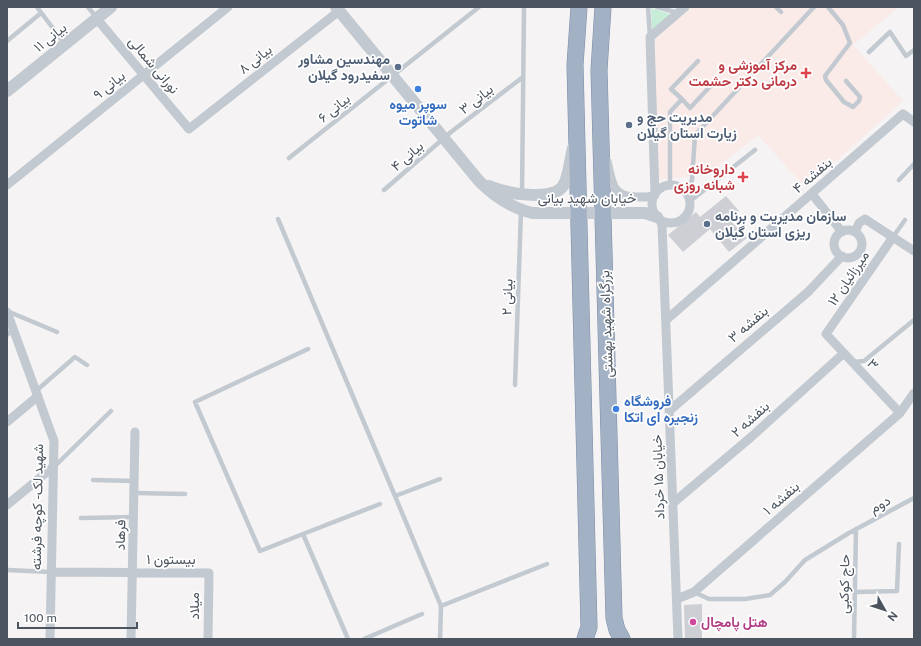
<svg xmlns="http://www.w3.org/2000/svg" width="921" height="646" font-family="'Public Sans',Vazirmatn,sans-serif">
<style>
.medical{fill:#faebe8}
.green{fill:#c7edd8}
.building{fill:#cdcfd5}
.lines{fill:none;stroke-linecap:round;stroke-linejoin:round}
.trunk-casing{stroke:#7b8da8;stroke-width:17}
.service{stroke:#c2c9d0;stroke-width:4.5}
.minor{stroke:#c2c9d0;stroke-width:9}
.tertiary{stroke:#c2c9d0;stroke-width:12}
.trunk{stroke:#a3b1c5;stroke-width:16}
.service-dot{fill:#5c6f8a;stroke:#fff;stroke-width:1.5}
.health-dot{fill:#e0444e;stroke:#fff;stroke-width:1.5}
.shop-dot{fill:#3f7fe0;stroke:#fff;stroke-width:1.5}
.hotel-dot{fill:#d1479c;stroke:#fff;stroke-width:1.5}
.labels{text-anchor:middle;stroke-width:3.5;stroke-linejoin:round;paint-order:stroke}
.street-label{font-size:14px;fill:#4c555f;stroke:#fff}
.service-label{font-size:14px;font-weight:bold;fill:#4e5e75;stroke:#fff;text-anchor:start}
.health-label{font-size:14px;font-weight:bold;fill:#be3a42;stroke:#fff;text-anchor:end}
.shop-label{font-size:14px;font-weight:bold;fill:#366cbe;stroke:#fff}
.hotel-label{font-size:14px;font-weight:bold;fill:#b23c85;stroke:#fff;text-anchor:start}
</style>
<rect width="100%" height="100%" fill="#f5f3f3"/>
<path class="medical" d="M692,7H899L853,45L903,101L806,188L758,135L715,169L693,176L657,180L655,38Z"/>
<path class="green" d="M651,8L670,14L652,31Z"/>
<path class="building" d="M726,196L739,211L729,219L747,238L729,252L710,229L683,252L668,235L696,212L700,217Z
M702,604V639H685L684,605Z"/>
<g class="lines">
<defs>
<path id="trunk" d="M579,7L575,65L589,627L585,639
M603,7L599,70L614,618L617,630L622,639"/>
</defs>
<use href="#trunk" class="trunk-casing"/>
<path class="service" d="M37,7L64,43
M88,7L96,17
M648,7L650,37
M657,7L678,13
M776,7L781,12
M828,7L843,25L850,43L825,76L826,80L844,102L853,107L859,101L860,97L846,81
M7,41L41,13
M869,52L890,32L906,56L914,50
M682,99L690,108L717,79
M289,158L479,7
M899,180L914,164
M670,186V112L682,99L671,89L698,61
M384,190L451,132L523,77
M686,193L692,180L695,135L814,7
M522,194L524,7
M689,202L755,150
M278,219L395,496
M893,237L905,220
M7,311L57,332
M7,335L13,329
M853,362L864,361L914,320
M515,385L521,211
M36,391L75,357L87,365
M55,466L111,411
M440,479L395,496L441,606
M93,480L135,481
M135,493L185,494
M81,518L134,517
M303,534L260,551L195,402L308,349
M7,570L51,572
M694,592L709,599H745L770,595L785,582L805,560L849,533L914,498
M855,592L897,591L899,544
M348,639L303,534L380,504
M364,639L422,614
M440,639L441,606L547,564
M854,639L856,529"/>
<path class="minor" d="M97,19L189,129L339,11
M607,161C612,181 611,197 636,197C642,197 649,198 655,195
M7,185L228,7
M652 204a19 19 0 1 1 38 0a19 19 0 1 1-38 0Z
M655,194L650,37L685,7
M812,194L842,232
M659,218L662,225L678,639
M834 244a14 14 0 1 1 28 0a14 14 0 1 1-28 0Z
M855,232L859,223L865,219L914,251
M893,237L826,334L900,413
M7,312L54,441L50,639
M666,320L903,114L914,122
M669,411L808,292L842,256
M7,422L38,396
M673,503L750,438L844,353
M7,505L53,467
M51,572L209,573L208,639
M677,599L694,592L900,413L914,393
M131,639L135,432"/>
<path class="tertiary" d="M336,7L479,181C494,196 511,208 532,213H645L657,217
M7,91L111,7
M489,186C504,193 552,202 563,186C569,177 570,159 573,148"/>
<use href="#trunk" class="trunk"/>
</g>
<g class="service-dot">
<circle cx="398" cy="67" r="4"/>
<circle cx="629" cy="125" r="4"/>
<circle cx="707" cy="224" r="4"/>
</g>
<g class="health-dot">
<path d="M804 67h4v4h4v4h-4v4h-4v-4h-4v-4h4z"/>
<path d="M741 171h4v4h4v4h-4v4h-4v-4h-4v-4h4z"/>
</g>
<g class="shop-dot">
<circle cx="418" cy="89" r="4"/>
<circle cx="616" cy="409" r="4"/>
</g>
<circle class="hotel-dot" cx="693" cy="622" r="4"/>
<g class="labels">
<g class="street-label">
<text transform="translate(50 37) rotate(-39)" y="5">بیانی ۱۱</text>
<text transform="translate(255 59) rotate(-38)" y="5">بیانی ۸</text>
<text transform="translate(154 65) rotate(50)" y="5">نورانی شمالی</text>
<text transform="translate(109 85) rotate(-39)" y="5">بیانی ۹</text>
<text transform="translate(476 99) rotate(-38)" y="5">بیانی ۳</text>
<text transform="translate(334 108) rotate(-39)" y="5">بیانی ۶</text>
<text transform="translate(407 156) rotate(-41)" y="5">بیانی ۴</text>
<text transform="translate(812 175) rotate(-41)" y="5">بنفشه ۴</text>
<text x="587" y="203">خیابان شهید بیانی</text>
<text transform="translate(848 278) rotate(-56)" y="5">میرزائیان ۱۲</text>
<text transform="translate(507 297) rotate(-88)" y="5">بیانی ۲</text>
<text transform="translate(606 324) rotate(-92)" y="5">بزرگراه شهید بهشتی</text>
<text transform="translate(748 324) rotate(-41)" y="5">بنفشه ۳</text>
<text transform="translate(873 364) rotate(47)" y="5">۳</text>
<text transform="translate(750 419) rotate(-42)" y="5">بنفشه ۲</text>
<text transform="translate(658 477) rotate(-92)" y="5">خیابان ۱۵ خرداد</text>
<text transform="translate(781 498) rotate(-41)" y="5">بنفشه ۱</text>
<text transform="translate(880 504) rotate(-28)" y="5">دوم</text>
<text transform="translate(37 507) rotate(-89)" y="5">شهید لک - کوچه فرشته</text>
<text transform="translate(120 535) rotate(-89)" y="5">فرهاد</text>
<text x="171" y="564">بیستون ۱</text>
<text transform="translate(844 584) rotate(-89)" y="5">حاج کوکبی</text>
<text transform="translate(194 606) rotate(-90)" y="5">میلاد</text>
</g>
<g class="service-label">
<text x="390" y="64" text-anchor="end">مهندسین مشاور<tspan x="390" dy="16">سفیدرود گیلان</tspan></text>
<text x="637" y="122">مدیریت حج و<tspan x="637" dy="16">زیارت استان گیلان</tspan></text>
<text x="715" y="221">سازمان مدیریت و برنامه<tspan x="715" dy="16">ریزی استان گیلان</tspan></text>
</g>
<g class="health-label">
<text x="797" y="70">مرکز آموزشی و<tspan x="797" dy="16">‌درمانی دکتر حشمت</tspan></text>
<text x="735" y="174">داروخانه<tspan x="735" dy="16">شبانه روزی</tspan></text>
</g>
<g class="shop-label">
<text x="418" y="109">سوپر میوه<tspan x="418" dy="16">شاتوت</tspan></text>
<text x="624" y="406" text-anchor="start">فروشگاه<tspan x="624" dy="16">زنجیره ای اتکا</tspan></text>
</g>
<g class="hotel-label">
<text x="701" y="627">هتل پامچال</text>
</g>
</g>
<rect width="921" height="646" fill="none" stroke="#4c555f" stroke-width="16"/>
<g transform="translate(885 610) rotate(129)" stroke="#ffffff" stroke-width="3" paint-order="stroke">
<path d="M0-3L7 15L0 10L-7 15Z" fill="#4c555f"/>
<text y="-6" font-size="11" font-weight="bold" text-anchor="middle" fill="#4c555f">N</text>
</g>
<path d="M18 622v6h119v-6" fill="none" stroke="#4c555f" stroke-width="2"/>
<text x="24" y="622" font-size="12" fill="#4c555f" stroke="#ffffff" stroke-width="3" paint-order="stroke">100 m</text>
</svg>
